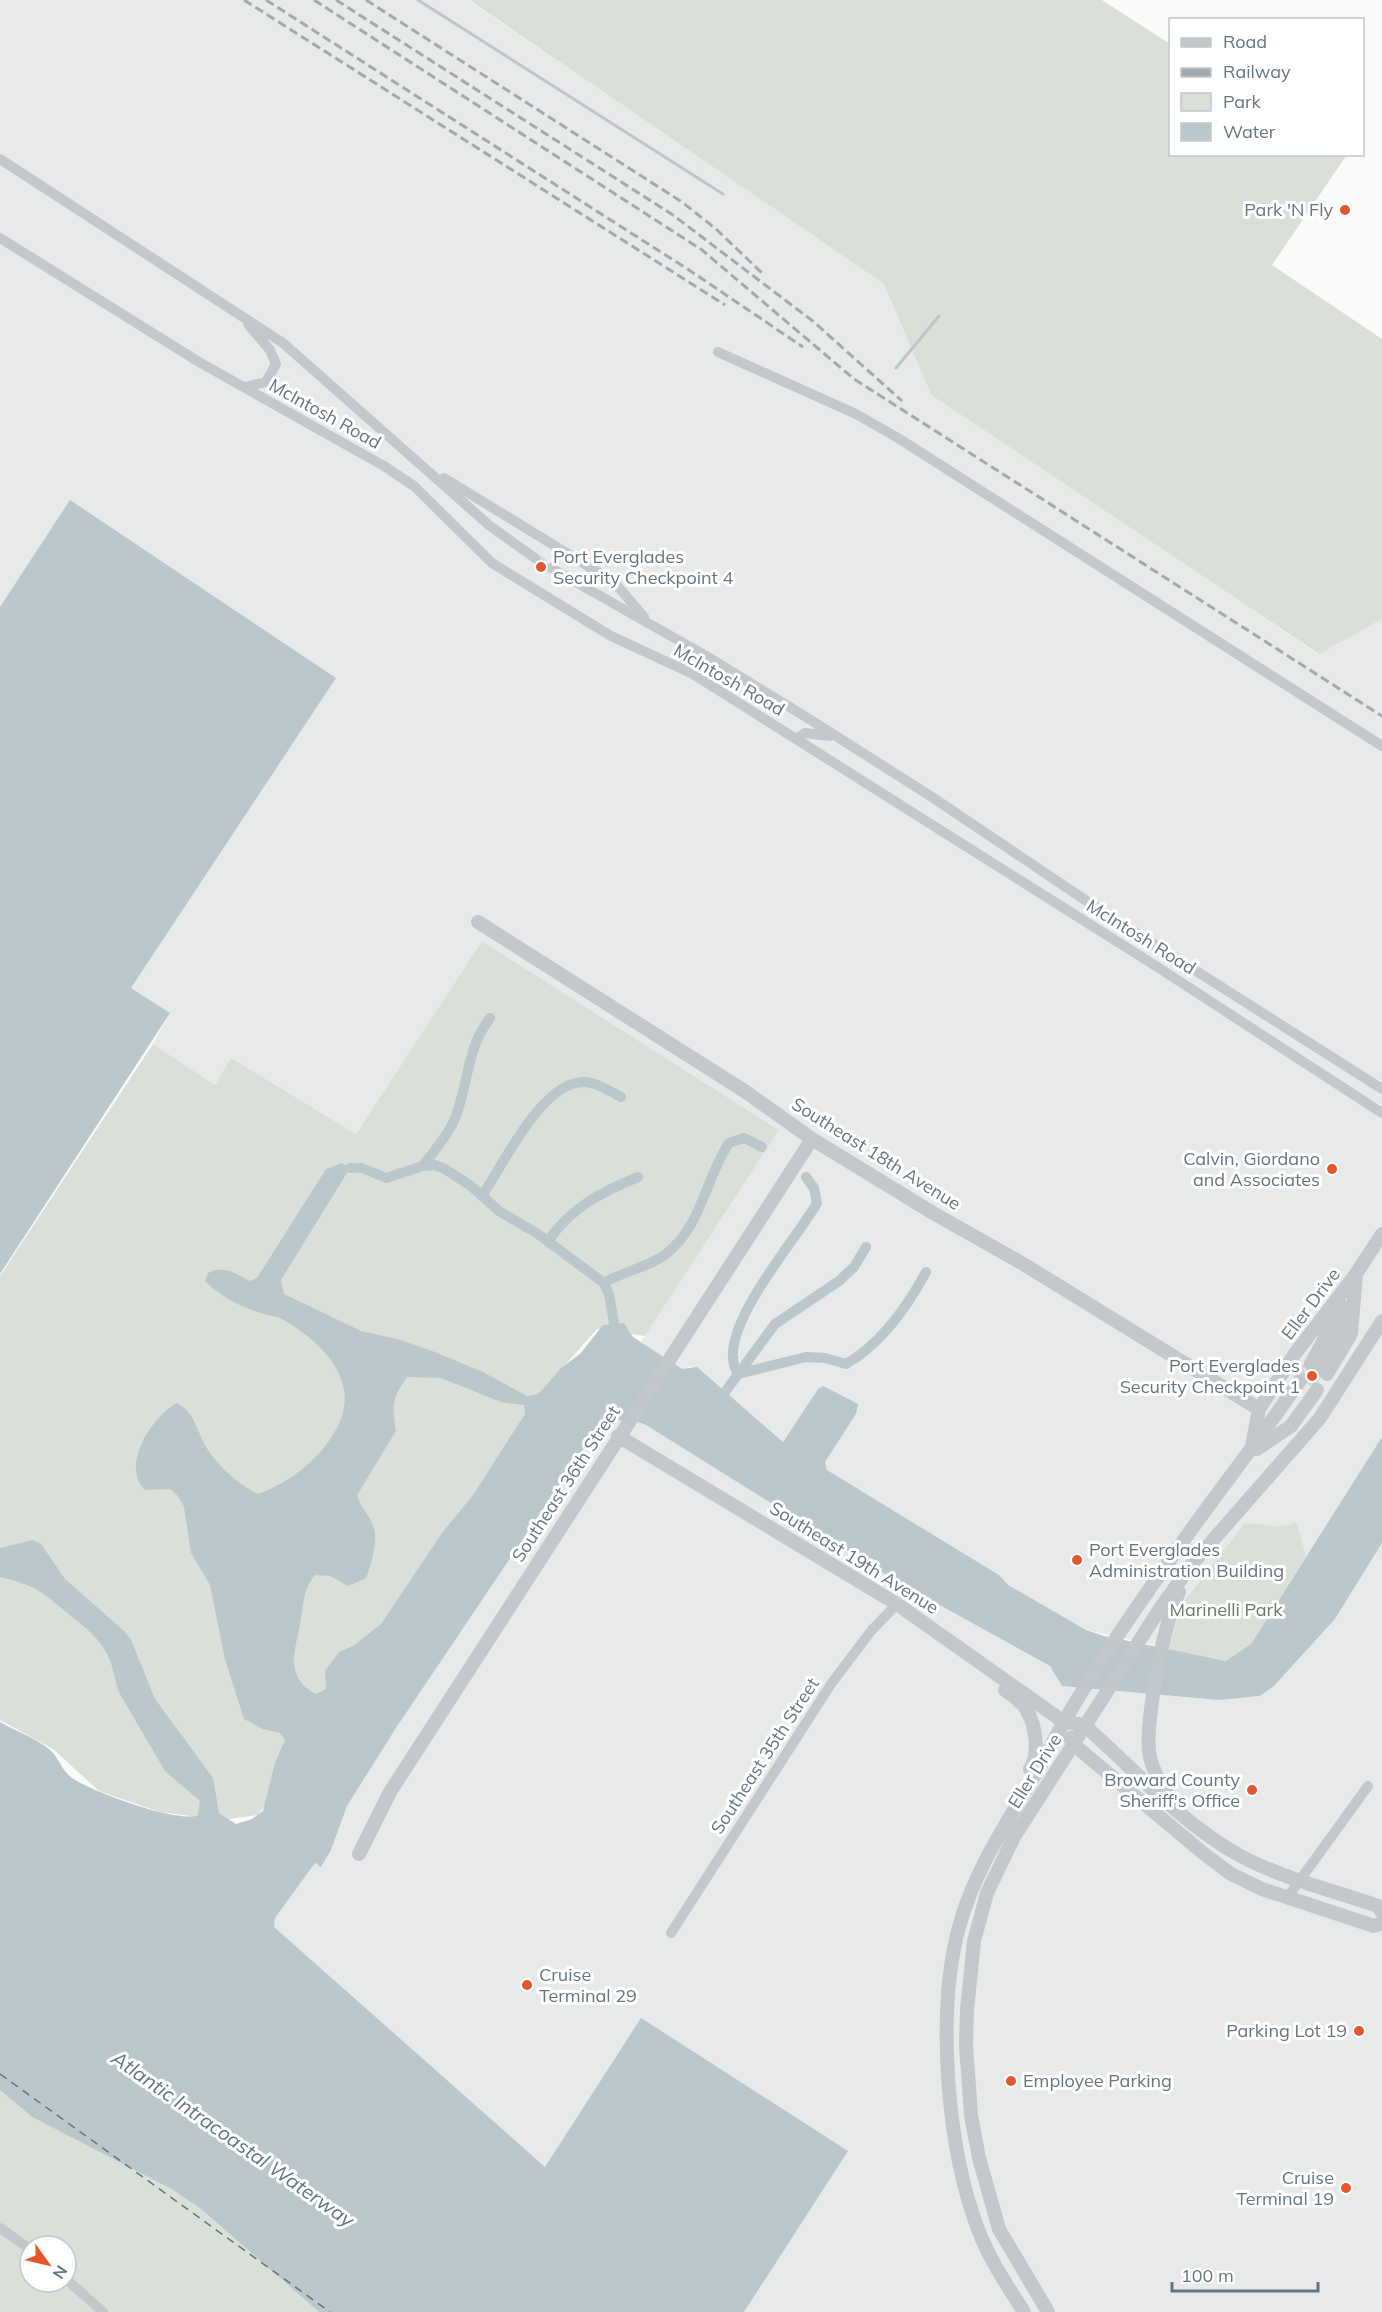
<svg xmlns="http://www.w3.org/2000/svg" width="1382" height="2312" font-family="Mulish,sans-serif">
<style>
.built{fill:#e8e9e9}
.green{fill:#dadfd7;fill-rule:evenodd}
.water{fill:#bbc7cb;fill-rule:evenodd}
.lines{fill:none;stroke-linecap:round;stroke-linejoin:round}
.stream{stroke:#bbc7cb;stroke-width:3}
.canal{stroke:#bbc7cb;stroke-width:10}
.ferry{stroke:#60757c;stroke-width:1.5;stroke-dasharray:8 6;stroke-linecap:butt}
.minor-tunnel{stroke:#d5d9db;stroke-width:10;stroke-dasharray:10 5;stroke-linecap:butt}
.tertiary-tunnel{stroke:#d5d9db;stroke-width:14;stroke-dasharray:14 7;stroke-linecap:butt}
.minor{stroke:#c3c8cc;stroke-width:10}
.tertiary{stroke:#c3c8cc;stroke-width:14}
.rail{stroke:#a2aab0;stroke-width:3;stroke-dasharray:9 4.5;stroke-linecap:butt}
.poi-dot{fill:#e4572e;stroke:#fff;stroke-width:2}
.labels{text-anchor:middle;stroke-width:6;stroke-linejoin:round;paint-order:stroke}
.poi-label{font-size:18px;fill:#657683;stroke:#fff;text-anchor:end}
.street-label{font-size:18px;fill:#657683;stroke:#fff}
.park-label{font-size:18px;fill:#687a64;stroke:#fff}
.water-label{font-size:20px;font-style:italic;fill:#60757c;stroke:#fff}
</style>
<rect width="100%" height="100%" fill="#fafaf8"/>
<path class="built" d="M0,0H468L884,284L931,395L1318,654L1382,619V1437L1251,1644L1227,1661L1086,1630L1007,1585L999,1575L827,1470L825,1462L856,1414L823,1386L818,1389L783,1442L715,1383L690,1366L682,1370L641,1342L779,1130L482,941L356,1134L232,1059L215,1085L153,1044L170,1013L131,988L336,678L0,607Z
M616,1419L634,1420L646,1425L894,1580L1050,1666L1062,1686L1219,1700L1260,1696L1274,1686L1335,1619L1382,1543V2312H744L847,2151L545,2168L274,1928L275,1918L315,1863L321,1867L331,1850L347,1806L396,1728L597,1429Z"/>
<path class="green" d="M469,0H1102L1170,44V154L1346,156L1272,265L1382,339V619L1319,654L931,395L884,284Z
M482,941L779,1130L645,1336L597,1329L550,1382L317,1734L258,1815L222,1820L160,1812L99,1791L53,1749L0,1720V1276L153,1044L215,1085L231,1058L356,1134Z
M1296,1522L1306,1556L1251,1644L1227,1661L1169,1650L1180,1607L1244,1524C1265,1521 1274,1532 1296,1522Z
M0,2090L32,2117L173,2190L202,2210L319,2312H0ZM30,2246H66V2282H30Z"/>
<path class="water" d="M70,500L336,678L131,988L170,1013L0,1274V607Z
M342,1163L350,1168L281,1280L284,1294L361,1331L397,1339L435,1352L483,1372L527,1396L538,1394L543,1389L561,1368L580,1354L603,1325L624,1323L633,1337L682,1369L697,1367L783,1442L818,1389L823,1386L858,1404L856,1414L825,1462L827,1470L999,1575L1008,1585L1086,1630L1104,1636L1226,1661L1251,1644L1382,1437V1543L1335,1619L1274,1686L1260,1696L1219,1700L1062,1686L1050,1666L894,1580L646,1425C625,1417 617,1419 597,1429L396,1728L347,1806L331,1850L321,1867L315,1863L275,1918L274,1927L545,2167L641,2018L848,2151L744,2312H319L202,2210L173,2190L32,2117L0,2090V1722C15,1731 36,1738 49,1749C59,1757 61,1770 72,1778C90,1791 179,1824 198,1815L200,1801L165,1771L120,1694C114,1680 114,1667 107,1654C99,1638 86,1628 72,1617C43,1593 39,1586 0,1577V1548L33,1540L41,1544L65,1579L124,1631L131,1640L155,1699L213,1778L219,1813L236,1824L252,1819L263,1811L275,1763L285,1740L280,1733L263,1729L244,1719L225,1659L210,1585L191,1553L184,1507L178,1496L170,1489L145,1490C120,1466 152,1416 177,1403C196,1413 197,1434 208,1450C220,1468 239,1485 258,1494C291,1482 320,1459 337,1428C362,1381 322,1342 282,1319C276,1316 270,1316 264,1314C243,1308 220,1297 205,1281L208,1273C223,1264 236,1274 250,1281L257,1278L326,1169ZM407,1377L441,1378L501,1402L524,1405L525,1414L473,1495L442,1533L381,1624L353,1646L339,1652L325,1671L326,1689L316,1694C284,1677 295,1652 300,1624C304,1605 302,1591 315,1575L330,1576L348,1586L366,1578C372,1563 380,1535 371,1521C366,1511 360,1506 357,1495L396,1431C392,1406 392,1398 407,1377Z"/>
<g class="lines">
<path class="stream" d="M418,0L723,194
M896,368L939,316"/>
<path class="canal" d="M423,1166C433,1152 445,1139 453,1123C469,1088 465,1050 490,1018
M350,1168H362L386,1178L423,1166L435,1165L445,1169L471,1186L499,1211L538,1234L604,1283L609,1294L614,1323
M806,1177L814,1188L817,1203C798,1238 711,1334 738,1374L806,1357L825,1358L846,1364C881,1344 907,1307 926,1272
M482,1196C503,1165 541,1083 583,1082C596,1082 610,1091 621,1097
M548,1241C572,1207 601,1192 638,1177
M604,1283C623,1271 648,1268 666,1254C702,1226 705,1179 729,1143L744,1138L762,1147
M725,1392L775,1324L839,1281L854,1267L866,1247"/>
<path class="ferry" d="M0,2074L330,2312"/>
<path class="minor-tunnel" d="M535,558L551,568"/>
<path class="tertiary-tunnel" d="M1293,1374L1304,1359
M1308,1384L1318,1369"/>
<path class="minor" d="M0,159L283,343L490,526L535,558
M0,238L199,362L384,466L414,486L492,563L611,636L693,674L1159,968L1382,1113
M718,352L856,414L898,438L1382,746
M245,387L266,382L276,364L270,350L248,324
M444,478L614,582L644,617
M551,568L708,657L806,717L932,797L1094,906L1382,1089
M796,739L805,733L830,736
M1287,1898L1368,1786
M671,1933L831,1684L871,1631L897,1604
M0,2228L30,2249
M66,2279L103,2312"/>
<path class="tertiary" d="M478,922L746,1092L812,1139L933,1213L1025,1265L1259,1409
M1352,1280L1382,1234
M1311,1364L1342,1306
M1318,1369L1343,1331L1346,1316
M1327,1374L1351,1334L1356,1274
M618,1436L897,1604L1064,1722L1084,1725C1133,1768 1180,1822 1237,1854C1280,1878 1332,1890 1378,1906L1382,1912
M1252,1446L1259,1409L1294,1355L1356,1274
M1257,1449L1291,1426L1317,1390
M1005,1690C1013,1696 1021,1701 1026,1709C1036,1725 1040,1754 1030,1769
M1070,1738L1073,1744L1203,1853L1231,1874L1262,1889L1374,1926L1382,1923
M1167,1793C1158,1780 1151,1767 1149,1751C1146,1718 1164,1622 1179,1592
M359,1854L390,1792L812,1139
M1024,2312C1007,2285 989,2259 978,2229C947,2148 936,2012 959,1927C975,1868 1009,1820 1039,1768C1048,1753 1055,1737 1064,1722C1100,1658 1144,1597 1186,1537C1224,1484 1264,1433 1301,1379
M1048,2312L999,2229L979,2158L971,2115L966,2045L967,2010L974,1941L987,1893L1014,1837L1161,1607L1192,1564L1320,1418L1382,1321"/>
<path class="rail" d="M244,0L725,305
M266,0L689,270L803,347
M314,0L702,250L854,379L1382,716
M336,0L673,215L814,322L902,401
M366,0L682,202L716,229L762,273"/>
</g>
<g class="poi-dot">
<circle cx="1345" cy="210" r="6"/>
<circle cx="541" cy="567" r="6"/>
<circle cx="1332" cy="1169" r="6"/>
<circle cx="1312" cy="1376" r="6"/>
<circle cx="1077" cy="1560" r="6"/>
<circle cx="1252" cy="1790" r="6"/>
<circle cx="527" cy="1985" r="6"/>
<circle cx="1359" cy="2031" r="6"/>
<circle cx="1011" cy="2081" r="6"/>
<circle cx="1346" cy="2188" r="6"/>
</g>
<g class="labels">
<g class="poi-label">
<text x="1333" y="216">Park 'N Fly</text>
<text x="553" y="563" text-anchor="start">Port Everglades<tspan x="553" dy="21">Security Checkpoint 4</tspan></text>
<text x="1320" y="1165">Calvin, Giordano<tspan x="1320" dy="21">and Associates</tspan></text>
<text x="1300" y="1372">Port Everglades<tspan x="1300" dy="21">Security Checkpoint 1</tspan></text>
<text x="1089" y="1556" text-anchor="start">Port Everglades<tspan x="1089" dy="21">Administration Building</tspan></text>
<text x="1240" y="1786">Broward County<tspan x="1240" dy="21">Sheriff's Office</tspan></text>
<text x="539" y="1981" text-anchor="start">Cruise<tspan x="539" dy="21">Terminal 29</tspan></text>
<text x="1347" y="2037">Parking Lot 19</text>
<text x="1023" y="2087" text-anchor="start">Employee Parking</text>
<text x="1334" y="2184">Cruise<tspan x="1334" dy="21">Terminal 19</tspan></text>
</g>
<g class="street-label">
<text transform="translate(325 414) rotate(29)" y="6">McIntosh Road</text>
<text transform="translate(729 680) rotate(30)" y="6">McIntosh Road</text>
<text transform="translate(1141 937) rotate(32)" y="6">McIntosh Road</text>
<text transform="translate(876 1154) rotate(32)" y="6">Southeast 18th Avenue</text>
<text transform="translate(1311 1304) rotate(-53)" y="6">Eller Drive</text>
<text transform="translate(566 1484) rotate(-57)" y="6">Southeast 36th Street</text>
<text transform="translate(854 1558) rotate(32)" y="6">Southeast 19th Avenue</text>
<text transform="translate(765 1756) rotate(-57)" y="6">Southeast 35th Street</text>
<text transform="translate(1035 1771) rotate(-58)" y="6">Eller Drive</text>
</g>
<g class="park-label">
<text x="1226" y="1616">Marinelli Park</text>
</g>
<g class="water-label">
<text transform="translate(233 2139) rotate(35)" y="7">Atlantic Intracoastal Waterway</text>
</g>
</g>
<rect x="1169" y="18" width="195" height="138" fill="#ffffff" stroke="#c1c8cd" stroke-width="1.5"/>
<rect x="1181" y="38" width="30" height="9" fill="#c3c8cc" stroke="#c1c8cd" stroke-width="1.5"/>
<text x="1223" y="48" font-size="18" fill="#657683">Road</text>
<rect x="1181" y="68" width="30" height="9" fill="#a2aab0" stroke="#c1c8cd" stroke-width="1.5"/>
<text x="1223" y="78" font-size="18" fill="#657683">Railway</text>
<rect x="1181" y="93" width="30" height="18" fill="#dadfd7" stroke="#c1c8cd" stroke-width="1.5"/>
<text x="1223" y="108" font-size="18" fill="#657683">Park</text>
<rect x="1181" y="123" width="30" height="18" fill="#bbc7cb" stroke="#c1c8cd" stroke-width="1.5"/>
<text x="1223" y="138" font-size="18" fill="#657683">Water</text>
<g transform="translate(48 2264) rotate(124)"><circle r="28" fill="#ffffff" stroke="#c1c8cd" stroke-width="1.5"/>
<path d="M0-4.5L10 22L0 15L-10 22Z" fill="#e4572e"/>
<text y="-9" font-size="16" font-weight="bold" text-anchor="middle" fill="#657683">N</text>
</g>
<path d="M1172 2282v9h146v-9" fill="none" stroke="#657683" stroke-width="3"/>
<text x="1181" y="2282" font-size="18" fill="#657683" stroke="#ffffff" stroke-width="4.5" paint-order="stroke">100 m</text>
</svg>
